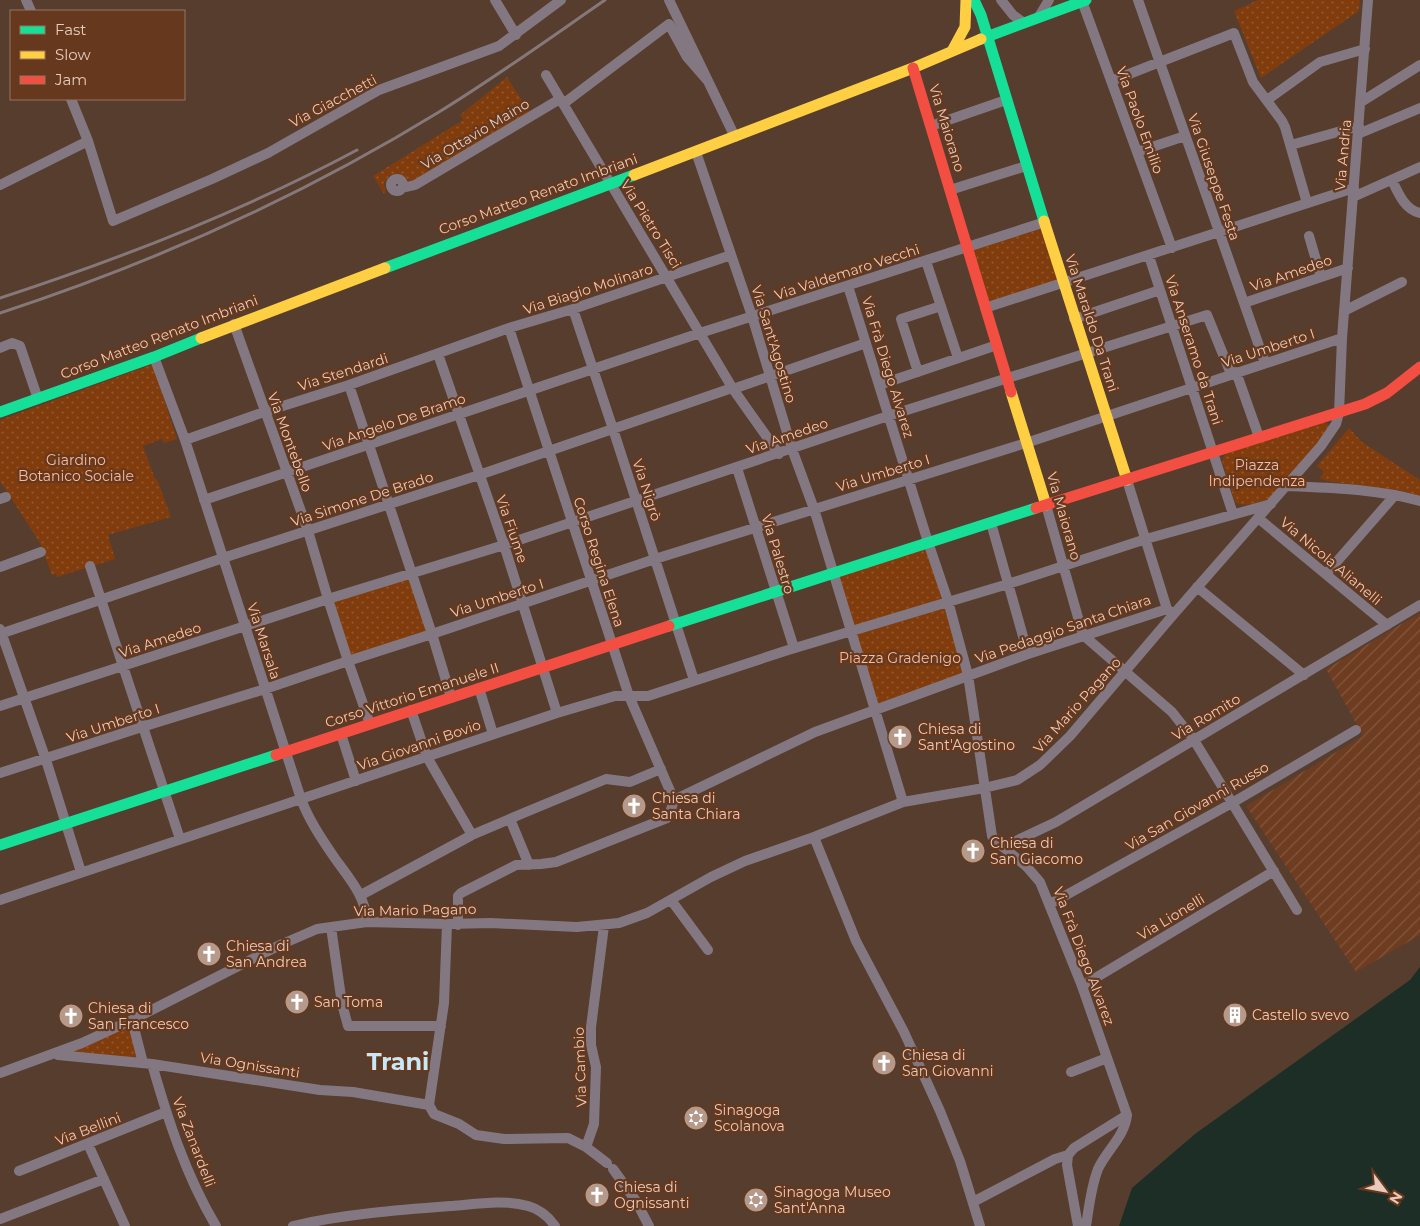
<svg xmlns="http://www.w3.org/2000/svg" width="1420" height="1226" font-family="Montserrat,sans-serif">
<style>
.industrial{fill:url(#industrial-furrows)}
.park{fill:url(#park-dots)}
.water{fill:#1c2e25}
.lines{fill:none;stroke-linecap:round;stroke-linejoin:round}
.street{stroke:#837881;stroke-width:10}
.fast{stroke:#16e098;stroke-width:11}
.slow{stroke:#ffcf43;stroke-width:11}
.jam{stroke:#f24e42;stroke-width:11}
.rail{stroke:#86787a;stroke-width:3}
.labels{text-anchor:middle;stroke-width:4.5;stroke-linejoin:round;paint-order:stroke}
.street-label{font-size:14px;fill:#e8cbbc;stroke:#66381e}
.park-label{font-size:14px;fill:#f7bc9f;stroke:#66381e}
.poi-label{font-size:14px;fill:#e8cbbc;stroke:#66381e;text-anchor:start}
.town-label{font-size:24px;font-weight:bold;fill:#c7e8f7;stroke:#66381e}
</style>
<defs>
<pattern id="industrial-furrows" width="10" height="10" patternUnits="userSpaceOnUse" patternTransform="scale(1.25)"><rect width="10" height="10" fill="#6e3c20"/><path d="M-1 1l2-2M0 10L10 0M9 11l2-2" fill="none" stroke="#83573e"/></pattern>
<pattern id="park-dots" width="8" height="8" patternUnits="userSpaceOnUse" patternTransform="scale(1.25)"><rect width="8" height="8" fill="#803c0c"/><path d="M2 2h.1M6 6h.1" fill="none" stroke="#92572d" stroke-width="1.8" stroke-linecap="round"/></pattern>
</defs>
<rect width="100%" height="100%" fill="#563d2e"/>
<path class="industrial" d="M1420,613V935L1356,972L1246,806L1363,736L1326,669Z"/>
<path class="park" d="M1258,0H1360L1359,11L1261,78L1234,11Z
M507,77L530,113L412,182L398,174L390,175L384,183L386,192L384,194L373,176L463,120L460,115Z
M1043,226L1060,281L988,304L970,250Z
M153,364L177,439L164,443L162,439L143,446L155,479H157L171,517L108,535L115,559L57,577L56,574L52,575L40,543L0,481V420Z
M1322,422L1327,423L1329,426L1327,431L1275,494C1267,501 1244,509 1235,502L1222,461L1224,456L1228,452Z
M1349,428L1364,444H1365L1420,480V497L1407,492L1327,481L1319,478L1324,472L1317,466Z
M926,547L943,599L853,627L837,577Z
M410,575L428,633L349,658L331,601Z
M945,607L963,673L877,704L856,634Z
M131,1023L140,1061L61,1053Z"/>
<path class="water" d="M1420,967V1226H1119L1132,1188L1195,1134L1410,980Z"/>
<g class="lines">
<path class="street" d="M26,0L31,11
M495,0L516,35
M669,0L735,137
M1001,0L1013,15L1024,23
M1138,0L1265,363
M1082,1L1172,248
M1038,18L1049,0
M546,75L733,389L779,454
M1111,81L1234,33L1253,82L1282,121L1285,127L1307,203
M71,99L88,141L113,221L212,179L268,153L379,90L499,46L561,0
M1267,100L1320,62L1365,49
M1361,102L1420,65
M563,104L669,24L687,57L707,80
M931,126L1006,100
M1358,134L1420,108
M1291,145L1359,126
M696,152L752,316L792,449L814,509L903,802
M1137,152L1185,136
M391 185a6 6 0 1 1 12 0a6 6 0 1 1-12 0Z
M1392,180C1398,193 1405,210 1420,213
M0,185L88,141
M402,188L415,185L560,99
M950,190L1026,166
M1353,197L1420,167
M1309,236L1321,277
M1149,256L1233,514
M926,261L958,358
M848,286L928,542L948,601L968,675L992,836L997,842L1027,867L1040,882L1082,986L1127,1115C1125,1136 1106,1151 1098,1169C1091,1187 1089,1207 1086,1226
M1244,303L1348,268
M985,308L1354,188
M573,309L613,429L694,680
M1344,311L1402,282
M1074,319L1160,290
M509,328L629,696L674,800
M0,348L12,343L20,346L38,399
M438,354L504,545L557,713
M154,357L185,440L301,799C309,820 321,838 334,857C348,877 366,896 367,922
M918,372L901,319L941,306
M1236,372L1259,437
M349,385C376,468 404,551 432,634L348,661L328,599L504,545L888,416L1207,315L1231,374
M879,385L997,345
M733,389L866,343
M185,440L264,412L349,385L509,328L573,309L731,255
M737,468L794,648
M1127,480L1167,609L1171,612
M1288,486C1332,488 1377,489 1420,501
M0,499L6,497
M204,500L700,333L1045,222
M1046,505L1083,635L1172,712L1194,740L1297,910
M1258,518L1387,625
M991,523L1028,654
M90,566L180,839
M0,567L41,552
M1326,574L1395,495
M1197,587L1304,675
M0,629L46,760L81,872
M0,634L223,558L479,475L732,388
M479,688L493,734
M451,697L432,634L655,559L1026,443L1342,338
M0,706L328,599L308,531L234,324
M411,710L427,757L472,835
M341,734L356,781
M0,773L142,727L265,689L348,661L370,724
M674,800L815,732L1028,654L1167,609
M510,819L529,865
M814,837L856,941L904,1032L940,1111L960,1161L980,1226
M1003,847L1056,822L1420,605
M361,895L472,835L526,812L606,779L630,782L661,769
M0,900L557,713L615,696H648L785,651L1008,584L1146,539L1271,504
M671,900L708,950
M1050,904L1232,803L1356,730
M458,925V896L461,893L516,865L541,864L556,862L667,818L669,816L674,800
M331,927L342,1004L348,1026H441
M1082,986L1274,871
M132,1020L143,1063
M58,1055L152,1064L320,1090L353,1092L429,1105
M152,1064C168,1120 186,1176 216,1226
M1071,1072L1107,1058
M0,1073L82,1043L132,1020L280,945L317,929L367,922L447,924L491,923L577,927L619,923L647,913L711,877L745,861L814,837L903,802L984,788L1017,780L1040,765L1070,736L1173,615L1321,446L1336,424L1339,413L1342,338L1368,0
M429,1105L434,1114L459,1124L476,1135L504,1139L568,1138L586,1147L607,1163
M429,1105L444,1003L447,924
M88,1144L125,1226
M586,1147L594,1124L596,1067L591,1045V1027L604,926
M613,1169L636,1201L649,1226
M19,1171L166,1112
M973,1202L1055,1159L1068,1155
M0,1219L104,1179
M293,1226C345,1214 399,1210 452,1206C476,1204 504,1199 528,1206C539,1209 548,1216 555,1226
M1078,1226L1067,1165L1068,1155L1074,1148L1127,1115"/>
<path class="fast" d="M974,0L981,15L1044,221
M981,39L1086,0
M385,268L634,175
M0,412L154,357L201,338
M669,626L1036,508
M0,845L276,755"/>
<path class="slow" d="M952,51L965,27L966,0
M634,175L913,68L981,39
M1044,221L1127,480
M201,338L385,268
M1011,392L1046,505"/>
<path class="jam" d="M913,68L1011,392
M1036,508L1365,404L1387,393L1420,367
M276,755L669,626"/>
<path class="rail" d="M0,298C123,258 243,211 357,150
M0,313C153,263 302,196 439,112C496,77 550,38 605,0"/>
</g>
<defs>
<symbol id="church-disc" viewBox="-11 -11 22 22"><circle r="9.5" fill="#b5998a" stroke="#66381e"/><path d="M-1.2-6h2.4v3.5h3.3v2.4h-3.3V6h-2.4V-.1h-3.3v-2.4h3.3Z" fill="#fff"/></symbol>
<symbol id="building-disc" viewBox="-11 -11 22 22"><circle r="9.5" fill="#b5998a" stroke="#66381e"/><path d="M-4-6H4V6H1V3H-1V6H-4ZM-2.5-4.3h1.7v1.8h-1.7ZM.8-4.3h1.7v1.8H.8ZM-2.5-1h1.7V.8h-1.7ZM.8-1h1.7V.8H.8Z" fill="#fff"/></symbol>
<symbol id="synagogue-disc" viewBox="-11 -11 22 22"><circle r="9.5" fill="#b5998a" stroke="#66381e"/><path d="M0-6.5L5.6 3.2H-5.6ZM0 6.5L5.6-3.2H-5.6Z" fill="#fff"/></symbol>
</defs>
<g fill-rule="evenodd">
<use href="#church-disc" x="886" y="723" width="28" height="28"/>
<use href="#church-disc" x="620" y="792" width="28" height="28"/>
<use href="#church-disc" x="959" y="837" width="28" height="28"/>
<use href="#church-disc" x="195" y="940" width="28" height="28"/>
<use href="#church-disc" x="283" y="988" width="28" height="28"/>
<use href="#building-disc" x="1221" y="1001" width="28" height="28"/>
<use href="#church-disc" x="57" y="1002" width="28" height="28"/>
<use href="#church-disc" x="870" y="1049" width="28" height="28"/>
<use href="#synagogue-disc" x="682" y="1104" width="28" height="28"/>
<use href="#church-disc" x="583" y="1181" width="28" height="28"/>
<use href="#synagogue-disc" x="742" y="1186" width="28" height="28"/>
</g>
<g class="labels">
<g class="street-label">
<text transform="translate(333 101) rotate(-28)" y="5">Via Giacchetti</text>
<text transform="translate(1140 120) rotate(70)" y="5">Via Paolo Emilio</text>
<text transform="translate(947 128) rotate(73)" y="5">Via Maiorano</text>
<text transform="translate(475 134) rotate(-31)" y="5">Via Ottavio Maino</text>
<text transform="translate(1343 155) rotate(-85)" y="5">Via Andria</text>
<text transform="translate(1214 177) rotate(71)" y="5">Via Giuseppe Festa</text>
<text transform="translate(538 194) rotate(-20)" y="5">Corso Matteo Renato Imbriani</text>
<text transform="translate(651 224) rotate(58)" y="5">Via Pietro Tisci</text>
<text transform="translate(847 272) rotate(-18)" y="5">Via Valdemaro Vecchi</text>
<text transform="translate(1291 273) rotate(-19)" y="5">Via Amedeo</text>
<text transform="translate(588 289) rotate(-18)" y="5">Via Biagio Molinaro</text>
<text transform="translate(1092 323) rotate(72)" y="5">Via Maraldo Da Trani</text>
<text transform="translate(159 337) rotate(-21)" y="5">Corso Matteo Renato Imbriani</text>
<text transform="translate(774 344) rotate(73)" y="5">Via Sant'Agostino</text>
<text transform="translate(1268 348) rotate(-18)" y="5">Via Umberto I</text>
<text transform="translate(1194 350) rotate(72)" y="5">Via Anseramo da Trani</text>
<text transform="translate(888 367) rotate(73)" y="5">Via Frà Diego Alvarez</text>
<text transform="translate(343 372) rotate(-18)" y="5">Via Stendardi</text>
<text transform="translate(394 422) rotate(-19)" y="5">Via Angelo De Bramo</text>
<text transform="translate(787 436) rotate(-19)" y="5">Via Amedeo</text>
<text transform="translate(290 442) rotate(70)" y="5">Via Montebello</text>
<text transform="translate(883 473) rotate(-17)" y="5">Via Umberto I</text>
<text transform="translate(647 490) rotate(72)" y="5">Via Nigrò</text>
<text transform="translate(362 499) rotate(-18)" y="5">Via Simone De Brado</text>
<text transform="translate(1064 516) rotate(74)" y="5">Via Maiorano</text>
<text transform="translate(512 529) rotate(71)" y="5">Via Fiume</text>
<text transform="translate(778 554) rotate(73)" y="5">Via Palestro</text>
<text transform="translate(1331 561) rotate(40)" y="5">Via Nicola Alianelli</text>
<text transform="translate(599 562) rotate(72)" y="5">Corso Regina Elena</text>
<text transform="translate(497 598) rotate(-18)" y="5">Via Umberto I</text>
<text transform="translate(1063 629) rotate(-19)" y="5">Via Pedaggio Santa Chiara</text>
<text transform="translate(160 640) rotate(-18)" y="5">Via Amedeo</text>
<text transform="translate(264 641) rotate(72)" y="5">Via Marsala</text>
<text transform="translate(412 695) rotate(-18)" y="5">Corso Vittorio Emanuele II</text>
<text transform="translate(1077 705) rotate(-48)" y="5">Via Mario Pagano</text>
<text transform="translate(1206 717) rotate(-31)" y="5">Via Romito</text>
<text transform="translate(113 723) rotate(-18)" y="5">Via Umberto I</text>
<text transform="translate(419 745) rotate(-19)" y="5">Via Giovanni Bovio</text>
<text transform="translate(1197 806) rotate(-30)" y="5">Via San Giovanni Russo</text>
<text transform="translate(415 910) rotate(-1)" y="5">Via Mario Pagano</text>
<text transform="translate(1171 917) rotate(-31)" y="5">Via Lionelli</text>
<text transform="translate(1084 956) rotate(69)" y="5">Via Frà Diego Alvarez</text>
<text transform="translate(250 1065) rotate(9)" y="5">Via Ognissanti</text>
<text transform="translate(580 1067) rotate(-92)" y="5">Via Cambio</text>
<text transform="translate(88 1129) rotate(-21)" y="5">Via Bellini</text>
<text transform="translate(194 1142) rotate(69)" y="5">Via Zanardelli</text>
</g>
<g class="park-label">
<text x="76" y="465">Giardino<tspan x="76" dy="16">Botanico Sociale</tspan></text>
<text x="1257" y="470">Piazza<tspan x="1257" dy="16">Indipendenza</tspan></text>
<text x="900" y="663">Piazza Gradenigo</text>
</g>
<g class="poi-label">
<text x="918" y="734">Chiesa di<tspan x="918" dy="16">Sant'Agostino</tspan></text>
<text x="652" y="803">Chiesa di<tspan x="652" dy="16">Santa Chiara</tspan></text>
<text x="990" y="848">Chiesa di<tspan x="990" dy="16">San Giacomo</tspan></text>
<text x="226" y="951">Chiesa di<tspan x="226" dy="16">San Andrea</tspan></text>
<text x="314" y="1007">San Toma</text>
<text x="88" y="1013">Chiesa di<tspan x="88" dy="16">San Francesco</tspan></text>
<text x="1252" y="1020">Castello svevo</text>
<text x="902" y="1060">Chiesa di<tspan x="902" dy="16">San Giovanni</tspan></text>
<text x="714" y="1115">Sinagoga<tspan x="714" dy="16">Scolanova</tspan></text>
<text x="614" y="1192">Chiesa di<tspan x="614" dy="16">Ognissanti</tspan></text>
<text x="774" y="1197">Sinagoga Museo<tspan x="774" dy="16">Sant'Anna</tspan></text>
</g>
<g class="town-label">
<text x="398" y="1070">Trani</text>
</g>
</g>
<rect x="10" y="10" width="175" height="90" fill="#66381e" stroke="#9a735d"/>
<rect x="20" y="26" width="25" height="8" fill="#16e098" stroke="#9a735d"/>
<text x="55" y="35" font-size="15" fill="#e8cbbc">Fast</text>
<rect x="20" y="51" width="25" height="8" fill="#ffcf43" stroke="#9a735d"/>
<text x="55" y="60" font-size="15" fill="#e8cbbc">Slow</text>
<rect x="20" y="76" width="25" height="8" fill="#f24e42" stroke="#9a735d"/>
<text x="55" y="85" font-size="15" fill="#e8cbbc">Jam</text>
<g transform="translate(1385 1191) rotate(122)" stroke="#66381e" stroke-width="4" paint-order="stroke">
<path d="M0-4L9 19L0 12L-9 19Z" fill="#e8cbbc"/>
<text y="-8" font-size="14" font-weight="bold" text-anchor="middle" fill="#e8cbbc">N</text>
</g>
</svg>
